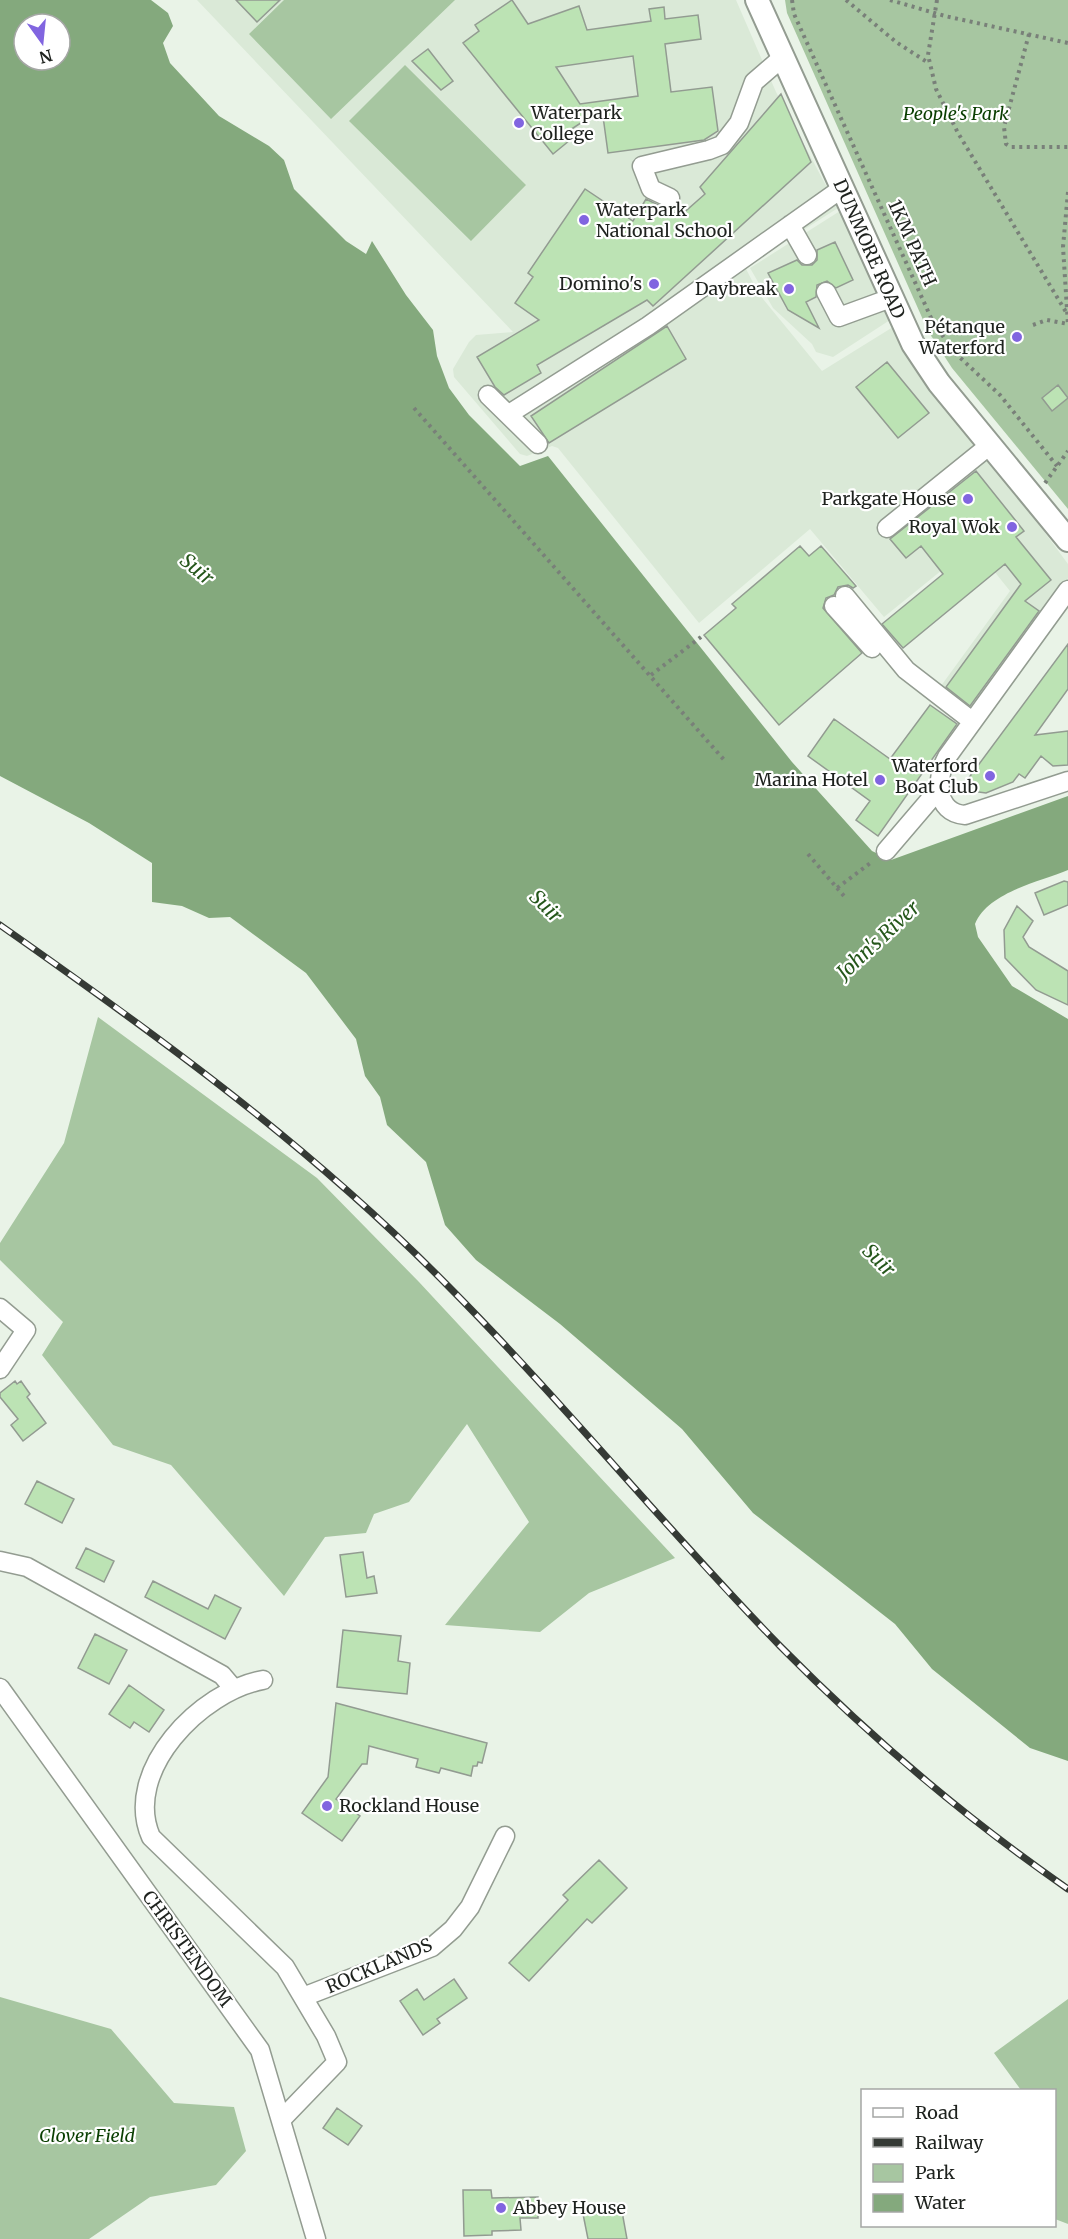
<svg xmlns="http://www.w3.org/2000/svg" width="1068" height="2239" font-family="Merriweather,serif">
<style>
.built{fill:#dae9d7}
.green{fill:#a7c6a1}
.water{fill:#84a97d;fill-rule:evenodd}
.building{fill:#bce3b4;stroke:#929b91;stroke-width:1.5;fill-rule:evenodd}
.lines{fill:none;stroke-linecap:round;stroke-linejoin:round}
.minor-casing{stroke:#939c91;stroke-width:21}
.major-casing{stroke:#939c91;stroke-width:26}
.path{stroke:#798079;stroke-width:4;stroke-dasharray:3 4.5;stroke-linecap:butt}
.minor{stroke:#fff;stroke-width:18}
.major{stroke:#fff;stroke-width:22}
.rail-casing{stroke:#353a35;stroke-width:7}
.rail{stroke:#fff;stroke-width:4.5;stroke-dasharray:14;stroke-linecap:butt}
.poi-dot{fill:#8165e0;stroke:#fff;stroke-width:2}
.labels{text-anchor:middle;stroke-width:4.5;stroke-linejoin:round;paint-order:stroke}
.poi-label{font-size:18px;fill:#1e221e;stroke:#fff;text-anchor:end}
.park-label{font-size:18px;font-style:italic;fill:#093e00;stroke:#fff}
.street-label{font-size:18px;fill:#1e221e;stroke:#fff}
.water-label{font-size:20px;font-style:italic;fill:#25571b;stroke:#fff}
</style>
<rect width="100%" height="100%" fill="#e9f3e7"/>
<path class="built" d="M197,0H736L776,92L838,208L745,267L759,294L822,371L893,327L1068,564V578L970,714L938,690L1010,591L973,545L884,617L810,529L699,623L558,448L552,446L527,456L520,454L454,377L453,369L469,342L476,335L513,332Z
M840,211L890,320L833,357L816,352L812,344L773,308L750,268Z"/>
<path class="green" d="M284,0H455L331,119L249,34Z
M785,0H1068V509L952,368L928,331L787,13Z
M405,65L526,185L471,241L349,121Z
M98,1017L317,1178L419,1282L675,1558L589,1593L540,1632L445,1625L529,1522L467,1424L409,1502L374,1514L366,1533L325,1537L284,1596L171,1465L113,1445L42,1355L63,1322L0,1260V1243L64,1143Z
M0,1997L111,2029L174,2103L234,2107L246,2151L216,2185L150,2197L89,2239H0Z
M1068,1999V2224L1055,2219L1054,2090H1021L994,2053Z"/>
<path class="water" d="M0,0H151L168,13L173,26L163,43L170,63L219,116L269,146L284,160L294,189L346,241L366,254L372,241L406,295L433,330L437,356L449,388L469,415L520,466L548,456L792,762L872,851L891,860L1068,796V870C1039,882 988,892 975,924L978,937L1012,986L1068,1019V1761L1030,1748L932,1669L895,1624L753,1513L682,1429L560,1324L476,1260L445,1225L426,1162L387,1125L380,1097L365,1076L356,1039L306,973L230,917L209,918L182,906L152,902V863L89,823L0,776ZM24,24H60V60H24Z"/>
<path class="building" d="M236,0H280L257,22Z
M512,0L528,24L579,6L587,30L651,21L649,9L664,7L665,19L698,15L701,39L665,44L671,92L712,87L718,131L704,140L608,153L602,109L570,130L575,136L553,154L463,43L479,31L475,25ZM633,56L638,96L580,104L556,67Z
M428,49L453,81L441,90L412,61Z
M781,94L811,162L653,306L647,300L537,365L541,373L504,395L495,387L477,357L539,320L515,303L533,277L528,273L585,189L633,221L646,199L680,216L705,194L700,187Z
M835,242L853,280L836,288L827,281L817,285L816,297L806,302L819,328L788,310L768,273L797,260L802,265H812L817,260V250Z
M667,326L686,359L549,443L531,416Z
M887,362L929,413L898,438L856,387Z
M1058,385L1068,398L1052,411L1042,398Z
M976,471L1024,531L1016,537L1051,580L1025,601L1039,611L970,706L946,687L1021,584L1005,564L903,648L882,624L943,574L921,546L906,558L890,539Z
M800,546L809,556L821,546L856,586L853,588L848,585L838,587L834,595L826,598L823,608L862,653L779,725L704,635L736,608L732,604Z
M1068,644V689L1035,735L1068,731V765L1053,766L1041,756L1025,778L1019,774L1013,782L986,793L971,791L968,779Z
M930,705L957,724L878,836L856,820L870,801L808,756L834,719L890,759Z
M1064,881L1068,882V905L1044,915L1035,893Z
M1017,906L1033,921L1023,937L1029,947L1068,971V1005L1036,990L1005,958L1004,930Z
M15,1381L17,1384L21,1381L30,1394L27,1397L46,1423L23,1441L11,1425L18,1419L0,1397V1393Z
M37,1481L74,1499L62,1523L25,1504Z
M86,1548L114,1561L104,1582L76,1568Z
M363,1552L367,1578L374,1576L377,1593L346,1597L340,1555Z
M153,1581L208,1609L215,1595L241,1608L225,1639L145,1597Z
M343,1630L401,1636L398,1661L410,1663L407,1694L337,1687Z
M95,1634L127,1650L109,1684L78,1668Z
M129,1685L164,1710L149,1732L134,1722L130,1728L109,1714Z
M336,1703L487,1743L482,1763L478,1762L477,1766H473L471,1776L441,1768L439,1773L416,1767L418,1759L369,1746L367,1764H362L336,1799L360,1816L342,1841L302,1813L328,1777Z
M599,1860L627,1888L592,1923L587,1919L529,1981L509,1963L568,1900L563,1895Z
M454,1979L467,1998L437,2019L440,2023L423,2035L400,2001L417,1989L424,2000Z
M337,2108L362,2126L348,2145L323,2128Z
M463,2190H491L492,2198L538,2197V2218H520L521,2230L492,2231V2235L464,2236Z
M621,2206L627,2239H588L583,2214Z"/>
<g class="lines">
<defs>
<path id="minor" d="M670,198L651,189L642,166L709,150L722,145L739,123L754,82L783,57
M790,225L807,255
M826,292L839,317L891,298
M488,395L538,444
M509,414L648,326L841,189
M887,528L990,445
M1068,590L947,757C936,777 934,813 965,815L1068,781
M845,596L906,670L972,721
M834,606L872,648
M886,851L939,789
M0,1308L26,1330L0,1369
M0,1561L27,1567L222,1675L233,1688
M263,1680C201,1691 122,1771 151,1837L285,1967L326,2036L337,2062L281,2120
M0,1688L260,2050L316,2239
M303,1997L432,1947L453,1929L470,1907L505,1836"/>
<path id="major" d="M757,0L913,344L939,383L1068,540"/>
</defs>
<use href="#minor" class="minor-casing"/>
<use href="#major" class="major-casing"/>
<path class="path" d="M792,0L794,14L932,320L953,351L1000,395L1057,466
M846,0L896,42L927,62
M890,0L945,16L1068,43
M937,0L928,55L936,89L958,133L1066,312L1068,310
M1029,34L1004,127L1006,144L1011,147H1068
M1068,192L1063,247L1068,325
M1033,325L1047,320L1068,324
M414,408L726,762
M1045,483L1068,451
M651,675L701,637
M808,854L837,888L873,861
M837,888L844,896"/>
<use href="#minor" class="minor"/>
<use href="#major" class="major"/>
<defs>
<path id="rail" d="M0,925C161,1038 313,1148 451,1289C565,1404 667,1530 780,1646C869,1736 964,1817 1068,1889"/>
</defs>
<use href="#rail" class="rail-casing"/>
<use href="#rail" class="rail"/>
</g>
<g class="poi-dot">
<circle cx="519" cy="123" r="6"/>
<circle cx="584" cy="220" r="6"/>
<circle cx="654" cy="284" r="6"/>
<circle cx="789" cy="289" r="6"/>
<circle cx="1017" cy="337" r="6"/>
<circle cx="968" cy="499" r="6"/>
<circle cx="1012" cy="527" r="6"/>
<circle cx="990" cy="776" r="6"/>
<circle cx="880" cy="780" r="6"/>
<circle cx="327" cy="1806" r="6"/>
<circle cx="501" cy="2208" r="6"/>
</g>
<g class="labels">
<g class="poi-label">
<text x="531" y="119" text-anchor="start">Waterpark<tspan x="531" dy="21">College</tspan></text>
<text x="596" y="216" text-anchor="start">Waterpark<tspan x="596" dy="21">National School</tspan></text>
<text x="642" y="290">Domino's</text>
<text x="777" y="295">Daybreak</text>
<text x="1005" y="333">Pétanque<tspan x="1005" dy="21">Waterford</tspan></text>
<text x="956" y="505">Parkgate House</text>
<text x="1000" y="533">Royal Wok</text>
<text x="978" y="772">Waterford<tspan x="978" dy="21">Boat Club</tspan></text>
<text x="868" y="786">Marina Hotel</text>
<text x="339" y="1812" text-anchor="start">Rockland House</text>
<text x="513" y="2214" text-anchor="start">Abbey House</text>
</g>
<g class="park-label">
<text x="956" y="120">People's Park</text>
<text x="87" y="2142">Clover Field</text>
</g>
<g class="street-label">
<text transform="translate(912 243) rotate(66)" y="6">1KM PATH</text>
<text transform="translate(869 249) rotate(66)" y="6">DUNMORE ROAD</text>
<text transform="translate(187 1949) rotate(54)" y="6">CHRISTENDOM</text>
<text transform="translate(379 1966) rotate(-23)" y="6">ROCKLANDS</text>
</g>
<g class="water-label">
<text transform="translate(197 569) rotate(40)" y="7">Suir</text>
<text transform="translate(546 906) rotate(45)" y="7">Suir</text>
<text transform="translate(878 940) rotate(-43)" y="7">John's River</text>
<text transform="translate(879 1260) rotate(45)" y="7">Suir</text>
</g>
</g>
<rect x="861" y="2089" width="195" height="138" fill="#ffffff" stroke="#a5a7a5" stroke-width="1.5"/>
<rect x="873" y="2108" width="30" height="9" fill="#ffffff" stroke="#a5a7a5" stroke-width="1.5"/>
<text x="915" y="2119" font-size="18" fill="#1e221e">Road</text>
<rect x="873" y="2138" width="30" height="9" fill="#353a35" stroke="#a5a7a5" stroke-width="1.5"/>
<text x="915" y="2149" font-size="18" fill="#1e221e">Railway</text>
<rect x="873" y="2164" width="30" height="18" fill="#a7c6a1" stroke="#a5a7a5" stroke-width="1.5"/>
<text x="915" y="2179" font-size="18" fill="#1e221e">Park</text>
<rect x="873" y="2194" width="30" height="18" fill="#84a97d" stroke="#a5a7a5" stroke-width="1.5"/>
<text x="915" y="2209" font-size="18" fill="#1e221e">Water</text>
<g transform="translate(42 42) rotate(165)"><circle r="28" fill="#ffffff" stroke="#a5a7a5" stroke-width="1.5"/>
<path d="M0-4.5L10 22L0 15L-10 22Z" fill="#8165e0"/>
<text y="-9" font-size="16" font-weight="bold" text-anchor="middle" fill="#1e221e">N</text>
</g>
</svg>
